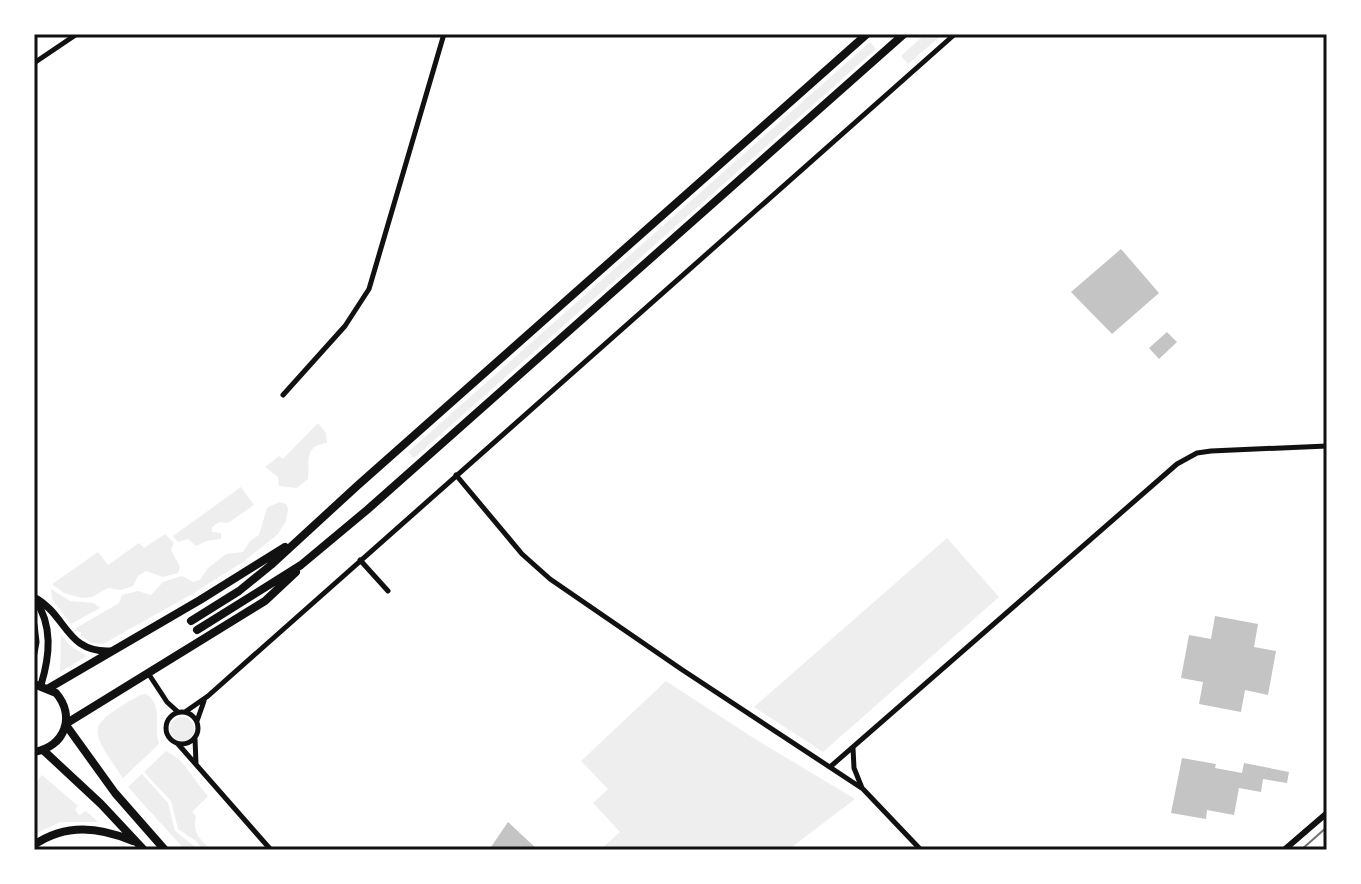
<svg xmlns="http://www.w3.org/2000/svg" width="1361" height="884" font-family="Signika,sans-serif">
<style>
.green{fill:#eee}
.building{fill:#c4c4c4}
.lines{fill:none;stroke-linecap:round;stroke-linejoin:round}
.minor{stroke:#111;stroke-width:5}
.tertiary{stroke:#111;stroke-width:6}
.secondary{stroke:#111;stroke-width:7}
.primary{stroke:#111;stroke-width:8}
.tram{stroke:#707070;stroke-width:2}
.neatline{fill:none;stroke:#111;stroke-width:3}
</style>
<rect width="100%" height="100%" fill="#fff"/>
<path class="green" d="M925,34H943L908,64L901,56Z
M870,42L876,49L414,458L408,452Z
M318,423L326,433L327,443C303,446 310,462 308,479L297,488L279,486L278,477L265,467L279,456L283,459Z
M241,487L254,505L228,523L220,522L212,527V532L221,533V539L206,541L196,546L188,539L178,542L173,536Z
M279,502L286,504L288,509L286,521L278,534L243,562L192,594L103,644L92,643L81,636V632L75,631L76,628L119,603L122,595L138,591L151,595L163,582L182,576L193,582L200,580L208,568L226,554L243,552L250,541L259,535L267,508Z
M165,534L174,543L171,550L180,567L178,573L163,577L146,571L138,576L133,586L121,590L108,588L92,597L82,598L64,593L52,584L98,552L108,565L139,543L144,548Z
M947,538L999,597L823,752L754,707Z
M51,589L70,601L94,603L100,608L71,624L52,599Z
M61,635L72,647L87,656L60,672Z
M666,681L755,739L855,799L788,850H600L620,832L593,803L608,789L581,761Z
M146,694C164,706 153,725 159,744L123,778C88,727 85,727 140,695Z
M170 729a12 12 0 1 1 24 0a12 12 0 1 1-24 0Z
M166,751C186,760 193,780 208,796L192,812L196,816C192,833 199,838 211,850H203L196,841L178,829L171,801L144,772Z
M142,774L168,803L175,831L199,850H185L128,787Z
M42,775L78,806L75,809L79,815L86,811L98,822H61L34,834C34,817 29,787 42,775Z"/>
<path class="building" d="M1121,249L1159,293L1112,334L1071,292Z
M1167,332L1177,342L1159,359L1149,348Z
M1215,616L1258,624L1254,647L1276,651L1268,695L1245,690L1241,712L1199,704L1203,682L1181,678L1189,635L1211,639Z
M1182,758L1216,764L1215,768L1242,773L1244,763L1289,772L1287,783L1263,779L1261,792L1239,788L1234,815L1207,810L1206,819L1171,813Z
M508,822L538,850H489Z"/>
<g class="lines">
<path class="minor" d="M34,63L77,34
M283,395L345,326L369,289L444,34
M456,475L522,554L550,579L681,669L863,789L921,850
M360,560L388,591
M148,673L167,702L178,712
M166 728a16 16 0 1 1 32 0a16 16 0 1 1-32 0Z
M185,712L208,696L955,34
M197,721L204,701
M195,739L196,763
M178,744L271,850
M853,748L854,768L862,788
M830,767L1177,464L1197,453L1211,451L1327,446"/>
<path class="tertiary" d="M1284,850L1327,813"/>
<path class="secondary" d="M34,597C67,615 66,653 110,651
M35,599C53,626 50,655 41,685
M34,625L36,642L34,653"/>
<path class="primary" d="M191,621L239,591L271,565L357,486L867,34
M197,630L301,565L367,510L904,34
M34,684L56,693C76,716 65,747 34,752
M49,688L200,600L285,547
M67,723L265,601L296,572
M66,725L115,793L165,850
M43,750L101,804L144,850
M34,845C66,823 99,827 133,841"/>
<path class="tram" d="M1301,850L1327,827"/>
</g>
<rect width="1361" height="884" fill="none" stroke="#ffffff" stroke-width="72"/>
<rect x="36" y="36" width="1289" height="812" class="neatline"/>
</svg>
